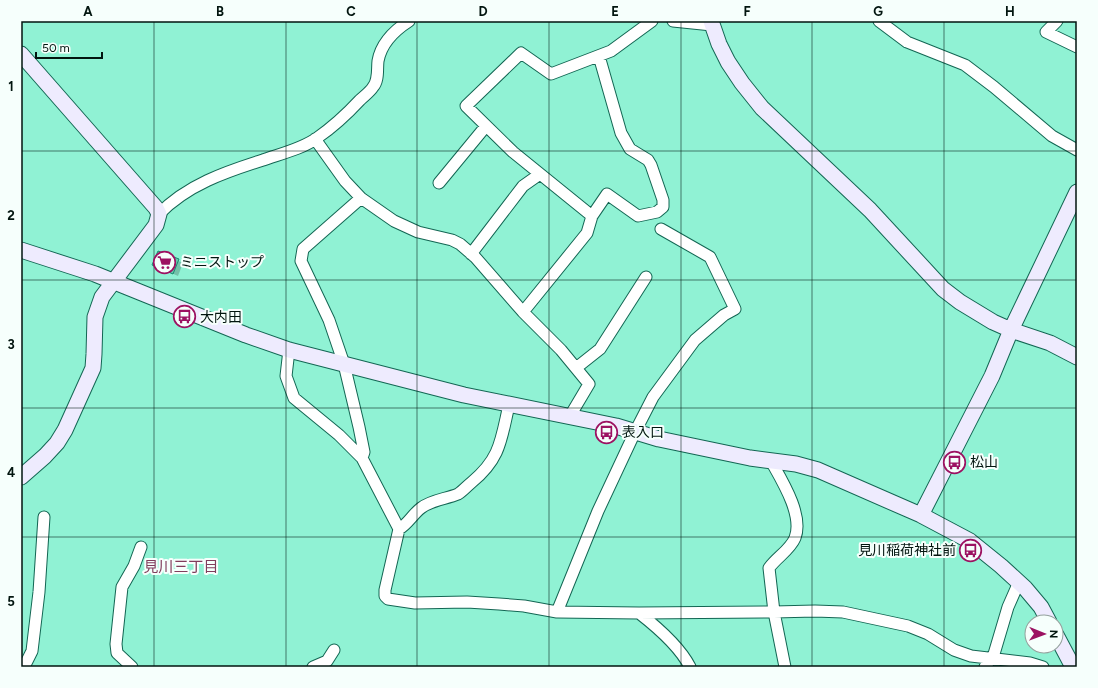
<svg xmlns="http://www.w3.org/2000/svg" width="1098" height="688" font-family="Figtree,'Noto Sans JP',sans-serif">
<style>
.shadow{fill:#0003}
.building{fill:#66c8ac;stroke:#19886f}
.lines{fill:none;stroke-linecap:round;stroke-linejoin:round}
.street-casing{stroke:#136653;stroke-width:13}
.secondary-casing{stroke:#136653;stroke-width:17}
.street{stroke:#fff;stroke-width:11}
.secondary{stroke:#eeebfe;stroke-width:15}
.grid{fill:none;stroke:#02150f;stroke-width:1;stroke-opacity:0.55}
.labels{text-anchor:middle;stroke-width:4;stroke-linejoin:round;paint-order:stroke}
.poi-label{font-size:14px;fill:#02150f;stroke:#f6fffc;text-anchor:start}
.neighbourhood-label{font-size:15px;fill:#813d5c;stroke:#f6fffc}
.neatline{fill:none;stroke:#02150f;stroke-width:1.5}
.grid-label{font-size:13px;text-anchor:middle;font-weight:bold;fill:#02150f}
</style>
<rect width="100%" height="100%" fill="#90f2d4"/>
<path class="shadow" d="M158,252L183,263L178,276L158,267Z"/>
<path class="building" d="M158,251L179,259L173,274L152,265Z"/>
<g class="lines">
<defs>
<path id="street" d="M673,21L712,25
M879,21L907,42L965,65L994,87L1052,136L1077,150
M1057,21L1046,32L1077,47
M315,139L345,181L361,198L394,221L418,232L452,240L460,244L475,257L523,312L561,350L589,384L570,416
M439,183L486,126
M361,198L303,249L301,261L329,320L344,364L359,427L364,452L362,458L399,529L385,590V596L388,599L415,603L467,602L499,604L524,606L557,612L639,613L774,612L815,611L843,612L908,626L928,634L954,650L971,656L1030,663L1043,667
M159,214C187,185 225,172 263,160C280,154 302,149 317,138C333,127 347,114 360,100C364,96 370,92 373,87C379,80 377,69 378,61C381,44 395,30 409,21
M592,216L607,194L638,216L657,212L663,207V200L651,165L648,160L630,149L621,133L599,56
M471,254L523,186L540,174
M523,312L587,233L592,216L513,152L466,106L521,53L551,74L611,51L652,21
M289,350L286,376L294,398L339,435L362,458
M576,368L600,349L646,277
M771,461C781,479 804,515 795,538C790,550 777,557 769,568L774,612L785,667
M399,529C408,524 412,515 421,508C431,500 446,499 458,494C463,491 467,486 472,482C501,458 501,439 509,405
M557,612L598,511L635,432L653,397L695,340L724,315L735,309L710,257L661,229
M639,613C657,627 680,647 690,667
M24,667L32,651L39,592L44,517
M132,667L117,653L116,644L122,587L134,566L141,547
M313,667L327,661L334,650
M985,667L994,654L1008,607L1019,582"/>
<path id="secondary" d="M711,21L719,44L728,62L742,83L762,108L870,210L943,289L960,302L993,322L1011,330L1050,343L1077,357
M21,54L156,208L159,214L156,225L102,297L95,317L94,354L93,368L65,430L57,443L45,456L21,477
M21,250L95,274L246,335L289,350L464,395L616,426L659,439L750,458L796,464L818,470L921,515L970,541L1001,566L1025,588L1041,607L1049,622
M921,515L992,376L1011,330L1077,192
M1056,635L1073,667"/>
</defs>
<use href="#street" class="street-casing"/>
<use href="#secondary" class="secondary-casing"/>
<use href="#street" class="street"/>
<use href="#secondary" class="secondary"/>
</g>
<path class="grid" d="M154,21V667M286,21V667M417,21V667M549,21V667M681,21V667M812,21V667M944,21V667M21,151H1077M21,280H1077M21,408H1077M21,537H1077"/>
<defs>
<symbol id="supermarket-ring" viewBox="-11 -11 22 22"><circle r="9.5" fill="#f6fffc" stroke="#9c1262" stroke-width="1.5"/><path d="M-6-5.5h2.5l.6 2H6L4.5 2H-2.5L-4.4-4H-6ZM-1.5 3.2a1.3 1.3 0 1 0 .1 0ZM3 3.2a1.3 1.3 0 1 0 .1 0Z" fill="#9c1262"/></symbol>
<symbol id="bus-ring" viewBox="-11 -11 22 22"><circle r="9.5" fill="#f6fffc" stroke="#9c1262" stroke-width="1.5"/><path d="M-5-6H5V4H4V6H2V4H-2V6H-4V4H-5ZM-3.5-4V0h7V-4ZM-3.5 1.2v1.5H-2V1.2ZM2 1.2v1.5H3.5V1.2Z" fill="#9c1262"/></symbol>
</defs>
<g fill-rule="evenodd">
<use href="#supermarket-ring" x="152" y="250" width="25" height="25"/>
<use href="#bus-ring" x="172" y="304" width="25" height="25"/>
<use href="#bus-ring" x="594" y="420" width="25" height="25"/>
<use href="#bus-ring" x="942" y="450" width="25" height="25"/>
<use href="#bus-ring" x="958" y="538" width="25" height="25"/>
</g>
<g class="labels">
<g class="poi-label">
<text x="180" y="267">ミニストップ</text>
<text x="200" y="322">大内田</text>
<text x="622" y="437">表入口</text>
<text x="970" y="467">松山</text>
<text x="956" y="555" text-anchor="end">見川稲荷神社前</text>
</g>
<g class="neighbourhood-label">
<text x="181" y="572">見川三丁目</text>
</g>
</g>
<rect width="1098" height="688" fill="none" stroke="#f6fffc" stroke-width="44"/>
<g transform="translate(1044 634) rotate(91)"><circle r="19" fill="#f6fffc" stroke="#94a19d"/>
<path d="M0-3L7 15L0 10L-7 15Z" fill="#9c1262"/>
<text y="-6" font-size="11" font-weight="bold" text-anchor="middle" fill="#02150f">N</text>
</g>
<path d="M36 52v6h66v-6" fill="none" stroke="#02150f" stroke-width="2"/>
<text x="42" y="52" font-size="12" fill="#02150f" stroke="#f6fffc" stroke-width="3" paint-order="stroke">50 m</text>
<rect x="22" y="22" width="1054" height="644" class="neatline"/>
<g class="grid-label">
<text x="88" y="16">A</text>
<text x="220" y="16">B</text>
<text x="351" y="16">C</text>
<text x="483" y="16">D</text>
<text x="615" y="16">E</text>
<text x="747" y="16">F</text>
<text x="878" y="16">G</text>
<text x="1010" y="16">H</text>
<text x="11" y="91">1</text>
<text x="11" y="220">2</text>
<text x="11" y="349">3</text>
<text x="11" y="477">4</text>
<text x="11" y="606">5</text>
</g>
</svg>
